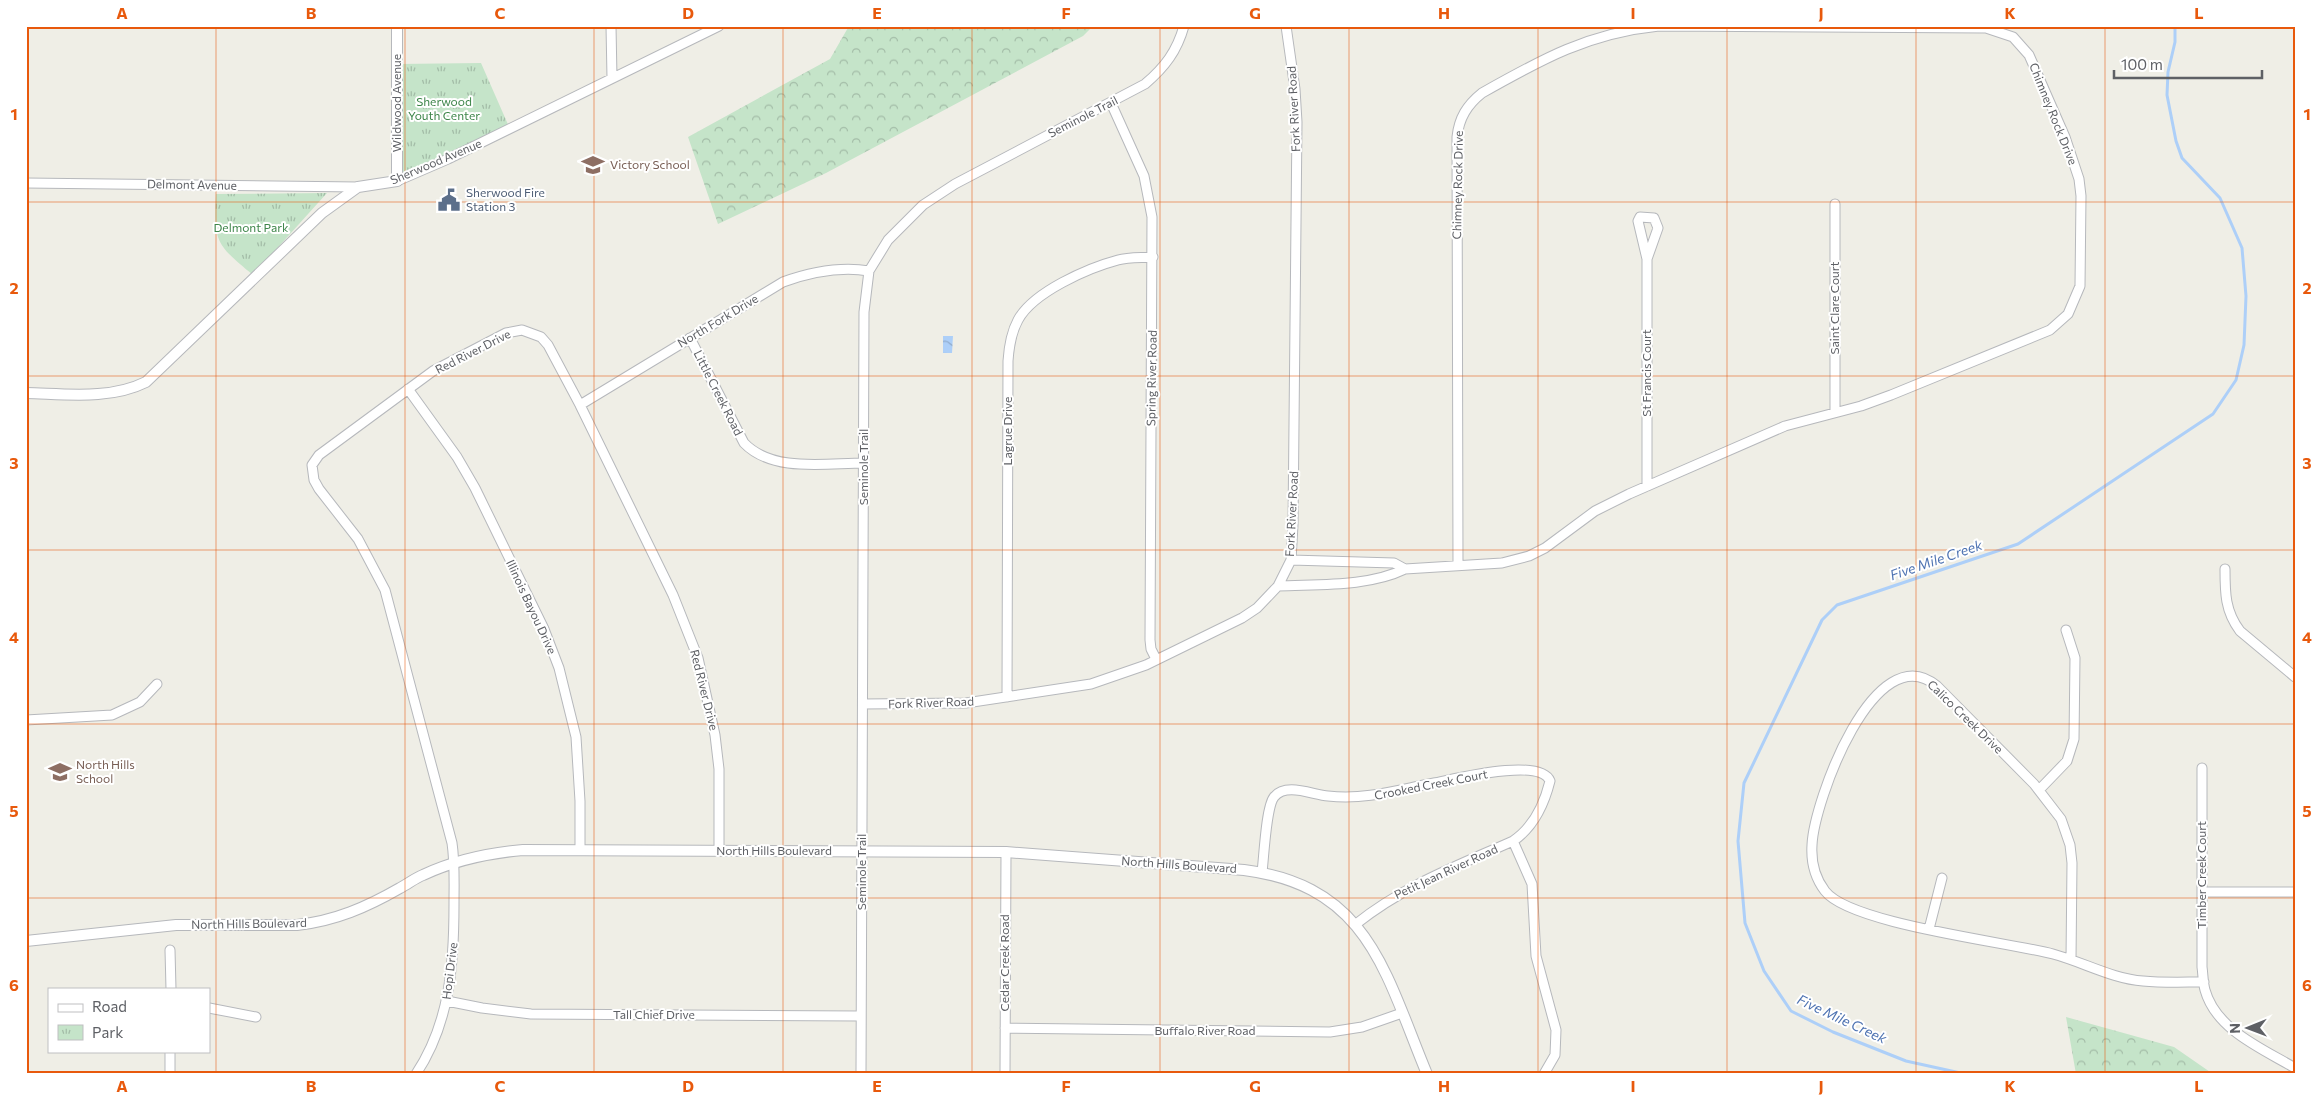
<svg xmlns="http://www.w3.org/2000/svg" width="2321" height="1100" font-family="Commissioner,sans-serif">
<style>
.forest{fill:url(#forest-crowns)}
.park{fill:url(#park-tufts)}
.water{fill:url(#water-waves)}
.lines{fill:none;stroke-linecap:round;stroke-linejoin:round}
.stream{stroke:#adcff8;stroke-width:3}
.minor-casing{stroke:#b6b8bc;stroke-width:11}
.tertiary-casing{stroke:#b6b8bc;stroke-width:12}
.minor{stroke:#fff;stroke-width:9}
.tertiary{stroke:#fff;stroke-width:10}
.grid{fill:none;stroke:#e8590c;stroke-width:1;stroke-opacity:0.55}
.labels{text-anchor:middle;stroke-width:4;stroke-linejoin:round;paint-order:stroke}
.park-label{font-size:12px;fill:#3d8549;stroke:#fff}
.street-label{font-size:12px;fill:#5e6065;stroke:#fff}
.education-label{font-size:12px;fill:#785e54;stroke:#fff;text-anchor:start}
.service-label{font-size:12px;fill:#4e5e75;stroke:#fff;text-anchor:start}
.water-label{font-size:14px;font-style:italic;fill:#4e73b2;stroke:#fff}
.neatline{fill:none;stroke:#e8590c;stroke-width:2}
.grid-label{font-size:16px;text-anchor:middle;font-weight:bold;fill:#e8590c}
</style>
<defs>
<pattern id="forest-crowns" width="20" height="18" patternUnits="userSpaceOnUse" patternTransform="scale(1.25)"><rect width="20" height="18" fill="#c5e4c9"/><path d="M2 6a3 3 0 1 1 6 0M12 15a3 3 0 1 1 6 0" fill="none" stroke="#a3bca7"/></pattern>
<pattern id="park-tufts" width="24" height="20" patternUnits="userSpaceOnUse" patternTransform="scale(1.25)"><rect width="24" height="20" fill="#c5e4c9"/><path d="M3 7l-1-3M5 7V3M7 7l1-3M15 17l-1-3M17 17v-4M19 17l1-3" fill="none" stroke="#a3bca7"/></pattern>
<pattern id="water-waves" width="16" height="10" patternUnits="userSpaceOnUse" patternTransform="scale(1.25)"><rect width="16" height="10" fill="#adcff8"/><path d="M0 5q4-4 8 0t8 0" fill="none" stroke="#90abcc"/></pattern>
</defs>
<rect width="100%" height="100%" fill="#efeee6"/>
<path class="forest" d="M849,26H1093L1083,36L826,173L718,224L688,137L830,59Z
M2066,1017L2174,1047L2213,1074H2076Z"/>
<path class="park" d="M481,63L510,129L397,181V64Z
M327,193L253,275C217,245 213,242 216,194Z"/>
<path class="water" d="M943,336H953L952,353H943Z"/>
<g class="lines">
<path class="stream" d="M1965,1074L1906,1061L1833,1032L1791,1011L1764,971L1745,923L1738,841L1744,783L1822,620L1837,605L2018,544L2213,414L2236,380L2244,345L2246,296L2242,248L2220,198L2182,158L2176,141L2167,95L2168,72L2175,42V26"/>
<defs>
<path id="minor" d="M611,26L612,78
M1111,103L1144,176L1152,217L1150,640L1151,649L1156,659
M397,181L448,159L719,26
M26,183L358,187
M690,338L744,443C773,473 826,463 864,463
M408,389L457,457L475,488L544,629L559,668L576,737L580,801V849
M580,405L783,282C811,272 839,266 869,271
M1835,412V204
M1647,486V259L1638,221L1640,217L1654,218L1658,228L1647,259
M1291,560L1394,563L1405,569
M2225,569C2225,593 2225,611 2240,631L2295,677
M1278,586C1319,584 1368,587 1405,569L1502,563L1529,556L1545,548L1595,511L1629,494L1785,426L1861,406L1891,395L2050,330L2068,314L2080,286L2081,196L2079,179L2065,137L2029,55L2013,37L1986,28L1659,26C1589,33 1542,59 1482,93C1467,105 1459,118 1457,137L1458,565
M1007,697L1008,361C1009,346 1011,333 1018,320C1033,292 1088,268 1118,260C1129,257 1142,258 1153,257
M863,704L966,703L1091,684L1146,665L1242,618L1257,608L1278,586L1291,560L1293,525L1297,122L1295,89L1286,26
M26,720L112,715L140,702L157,684
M2202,768V967C2203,974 2203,983 2205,990C2216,1030 2263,1049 2295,1068
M2039,790L2067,761L2074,739L2075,658L2066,630
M1262,872C1264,857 1266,807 1274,797C1286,782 1313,795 1328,796C1367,800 1397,790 1434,783C1455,779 1540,757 1550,781C1544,805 1534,827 1513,841L1532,884L1536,956L1556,1030L1555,1055L1544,1074
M2202,892H2295
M1356,924C1405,885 1457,866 1513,841
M1929,929L1942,878
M170,950L171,989
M2071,959L2072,863L2070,845L2061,819L2034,784L1937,686C1875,634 1814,801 1812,845C1811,861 1815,878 1825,891C1850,924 2008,942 2053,954C2083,962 2113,979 2143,981C2163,983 2184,982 2204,982
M447,1001L482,1008L531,1014L861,1016
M209,1008L256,1017
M1005,1028L1330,1032L1362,1027L1402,1013
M170,1074V1051
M416,1074C450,1023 454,964 454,904C454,883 455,863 452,843L385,590L358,539L319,489L314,480L312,465L319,455L433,371L506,333L522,330L541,337L548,345L580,405L673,595L698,658L715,735L719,769V851
M861,1074L864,312L869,271L888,240L923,205L955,184L1145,84C1165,67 1177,51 1184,26
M1005,1074L1006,852"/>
<path id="tertiary" d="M26,393C66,394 110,400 146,382L322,213L358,187L397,181V26
M26,941L176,925H297C335,921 367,907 400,888C408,884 415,878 423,875C455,860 488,853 523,850L1006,852L1244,870C1369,886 1385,973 1427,1074"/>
</defs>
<use href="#minor" class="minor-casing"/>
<use href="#tertiary" class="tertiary-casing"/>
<use href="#minor" class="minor"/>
<use href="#tertiary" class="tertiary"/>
</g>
<path class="grid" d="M216,26V1074M405,26V1074M594,26V1074M783,26V1074M972,26V1074M1160,26V1074M1349,26V1074M1538,26V1074M1727,26V1074M1916,26V1074M2105,26V1074M26,202H2295M26,376H2295M26,550H2295M26,724H2295M26,898H2295"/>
<defs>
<symbol id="school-bare" viewBox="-9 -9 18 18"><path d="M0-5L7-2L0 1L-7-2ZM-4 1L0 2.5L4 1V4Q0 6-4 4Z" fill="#8d6e63" stroke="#fff" stroke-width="2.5" paint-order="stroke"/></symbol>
<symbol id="civic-bare" viewBox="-9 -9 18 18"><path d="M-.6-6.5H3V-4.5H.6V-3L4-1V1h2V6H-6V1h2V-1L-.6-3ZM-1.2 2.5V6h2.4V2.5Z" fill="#5c6f8a" stroke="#fff" stroke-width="2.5" paint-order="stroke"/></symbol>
</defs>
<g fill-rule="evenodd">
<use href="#school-bare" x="577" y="149" width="32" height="32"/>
<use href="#civic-bare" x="433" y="184" width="32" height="32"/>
<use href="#school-bare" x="44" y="756" width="32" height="32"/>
</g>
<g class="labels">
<g class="park-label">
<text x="444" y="106">Sherwood<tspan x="444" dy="14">Youth Center</tspan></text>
<text x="251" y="232">Delmont Park</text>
</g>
<g class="street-label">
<text transform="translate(397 103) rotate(-90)" y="4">Wildwood Avenue</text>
<text transform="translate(1294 109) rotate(-93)" y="4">Fork River Road</text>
<text transform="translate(2053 114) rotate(68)" y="4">Chimney Rock Drive</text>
<text transform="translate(1083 117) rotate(-27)" y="4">Seminole Trail</text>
<text transform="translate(436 162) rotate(-23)" y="4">Sherwood Avenue</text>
<text transform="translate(192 185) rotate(1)" y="4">Delmont Avenue</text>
<text transform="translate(1458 185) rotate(-89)" y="4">Chimney Rock Drive</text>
<text transform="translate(1835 308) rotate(-90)" y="4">Saint Clare Court</text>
<text transform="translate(718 321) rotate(-31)" y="4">North Fork Drive</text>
<text transform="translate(473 352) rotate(-27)" y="4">Red River Drive</text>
<text transform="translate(1647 373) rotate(-90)" y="4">St Francis Court</text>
<text transform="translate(1152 378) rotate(-89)" y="4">Spring River Road</text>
<text transform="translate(718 393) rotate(63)" y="4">Little Creek Road</text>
<text transform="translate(1008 431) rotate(-90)" y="4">Lagrue Drive</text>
<text transform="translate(864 467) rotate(-90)" y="4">Seminole Trail</text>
<text transform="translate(1292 514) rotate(-87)" y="4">Fork River Road</text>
<text transform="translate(531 607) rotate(65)" y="4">Illinois Bayou Drive</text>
<text transform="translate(704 690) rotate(76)" y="4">Red River Drive</text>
<text transform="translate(931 703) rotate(-2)" y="4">Fork River Road</text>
<text transform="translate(1965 717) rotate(44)" y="4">Calico Creek Drive</text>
<text transform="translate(1431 785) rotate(-11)" y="4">Crooked Creek Court</text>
<text x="774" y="855">North Hills Boulevard</text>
<text transform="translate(1179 865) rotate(4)" y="4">North Hills Boulevard</text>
<text transform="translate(862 872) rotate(-90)" y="4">Seminole Trail</text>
<text transform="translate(1446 872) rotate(-25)" y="4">Petit Jean River Road</text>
<text transform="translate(2202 875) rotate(-90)" y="4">Timber Creek Court</text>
<text transform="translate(249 924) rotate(-1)" y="4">North Hills Boulevard</text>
<text transform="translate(1005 963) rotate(-90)" y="4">Cedar Creek Road</text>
<text transform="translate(450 971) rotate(-83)" y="4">Hopi Drive</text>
<text x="654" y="1019">Tall Chief Drive</text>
<text x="1205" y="1035">Buffalo River Road</text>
</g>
<g class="education-label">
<text x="610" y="169">Victory School</text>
<text x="76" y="769">North Hills<tspan x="76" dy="14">School</tspan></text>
</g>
<g class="service-label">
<text x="466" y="197">Sherwood Fire<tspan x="466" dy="14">Station 3</tspan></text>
</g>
<g class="water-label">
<text transform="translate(1936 560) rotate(-19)" y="5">Five Mile Creek</text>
<text transform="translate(1842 1019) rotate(25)" y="5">Five Mile Creek</text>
</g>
</g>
<rect width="2321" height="1100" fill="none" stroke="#ffffff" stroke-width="55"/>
<rect x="48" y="988" width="162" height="65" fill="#ffffff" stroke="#bfbfc1"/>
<rect x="58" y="1004" width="25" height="8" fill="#ffffff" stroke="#bfbfc1"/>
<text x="92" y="1012" font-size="15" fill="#5e6065">Road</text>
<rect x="58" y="1025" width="25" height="15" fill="url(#park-tufts)" stroke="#bfbfc1"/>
<text x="92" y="1038" font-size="15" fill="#5e6065">Park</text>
<g transform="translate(2248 1028) rotate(269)" stroke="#ffffff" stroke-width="4" paint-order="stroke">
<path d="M0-4L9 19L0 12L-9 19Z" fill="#5e6065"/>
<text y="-8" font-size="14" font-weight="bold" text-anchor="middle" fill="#5e6065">N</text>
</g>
<path d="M2114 70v8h148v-8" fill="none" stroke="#5e6065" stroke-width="2.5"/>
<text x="2121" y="70" font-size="15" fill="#5e6065" stroke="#ffffff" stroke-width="4" paint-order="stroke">100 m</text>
<rect x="28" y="28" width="2266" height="1044" class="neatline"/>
<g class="grid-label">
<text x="122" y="19">A</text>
<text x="311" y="19">B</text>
<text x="500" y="19">C</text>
<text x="688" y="19">D</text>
<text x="877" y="19">E</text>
<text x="1066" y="19">F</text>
<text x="1255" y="19">G</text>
<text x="1444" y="19">H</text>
<text x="1633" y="19">I</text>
<text x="1821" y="19">J</text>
<text x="2010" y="19">K</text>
<text x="2199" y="19">L</text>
<text x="14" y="120">1</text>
<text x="2307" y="120">1</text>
<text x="14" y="294">2</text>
<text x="2307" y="294">2</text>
<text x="14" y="469">3</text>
<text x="2307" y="469">3</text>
<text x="14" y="643">4</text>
<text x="2307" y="643">4</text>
<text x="14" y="817">5</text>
<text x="2307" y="817">5</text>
<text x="14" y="991">6</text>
<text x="2307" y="991">6</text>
<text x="122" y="1092">A</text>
<text x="311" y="1092">B</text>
<text x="500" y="1092">C</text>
<text x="688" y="1092">D</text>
<text x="877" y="1092">E</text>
<text x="1066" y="1092">F</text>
<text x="1255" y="1092">G</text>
<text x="1444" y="1092">H</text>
<text x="1633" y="1092">I</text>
<text x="1821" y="1092">J</text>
<text x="2010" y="1092">K</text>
<text x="2199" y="1092">L</text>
</g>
</svg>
